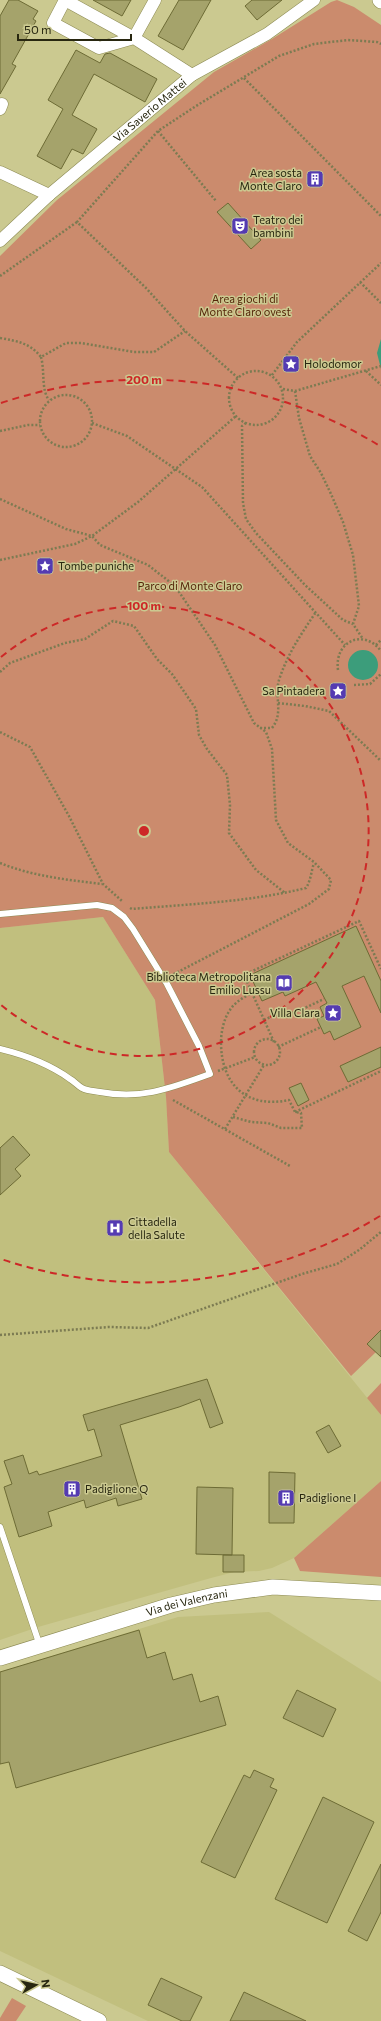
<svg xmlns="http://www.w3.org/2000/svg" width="381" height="2021" font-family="Commissioner,sans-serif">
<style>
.built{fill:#c1bf7e}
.green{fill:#cb8b6d}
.water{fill:#3c9d7b}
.building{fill:#a5a36b;stroke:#6d6b35}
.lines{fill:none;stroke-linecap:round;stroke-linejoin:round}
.service-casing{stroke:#8d8b54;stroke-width:7}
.minor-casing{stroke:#8d8b54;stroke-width:13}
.tertiary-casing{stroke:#8d8b54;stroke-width:16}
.path{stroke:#7c7b52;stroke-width:2.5;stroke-dasharray:2 2;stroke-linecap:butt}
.service{stroke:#fff;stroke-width:6}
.minor{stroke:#fff;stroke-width:12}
.tertiary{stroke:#fff;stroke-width:15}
.ring{fill:none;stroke:#cd2827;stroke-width:2;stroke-dasharray:7 5}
.labels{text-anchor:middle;stroke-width:3;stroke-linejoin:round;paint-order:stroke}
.street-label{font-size:11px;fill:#282710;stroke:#cbc990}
.poi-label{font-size:11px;fill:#282710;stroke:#cbc990;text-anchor:start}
.park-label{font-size:11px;fill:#552509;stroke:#cbc990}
.centre{fill:#cd2827;stroke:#cbc990;stroke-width:2}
.ring-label{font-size:12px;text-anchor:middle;font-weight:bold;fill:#cd2827;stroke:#cbc990;stroke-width:3;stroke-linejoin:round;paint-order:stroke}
</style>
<rect width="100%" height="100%" fill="#cbc990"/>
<path class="built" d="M103,917L155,1000L166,1097L169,1152L381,1415V1481L294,1558L272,1568L259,1571L234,1572L211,1578L38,1627L0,1640V928Z
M269,1612L381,1682V2021H306L244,1992L230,2021H148L0,1951V1672L178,1617Z"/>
<path class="green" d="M337,0L354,7L381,25V1330L376,1352L351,1376L169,1152L166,1097L155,1000L103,917L0,928V256L57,200L214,72L272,39L331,2Z
M381,1383V1415L367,1398Z
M381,1481V1577L300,1571L294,1558Z
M12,1998L26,2006L16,2021H0V2018Z"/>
<path class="water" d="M381,339V369L377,353Z
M348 665a15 15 0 1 1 30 0a15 15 0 1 1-30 0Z"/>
<path class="building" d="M9,0H18L38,11L33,19L36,21L12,64L16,66L0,94V16Z
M93,0H131L122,16Z
M179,0H211L183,50L158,36Z
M252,0H282L257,20L245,6Z
M76,50L100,63L105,54L110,53L157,79L145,102L94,74L72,115L97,129L83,154L72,149L61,169L37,156L63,109L48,100Z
M228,203L261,240L251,249L217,212Z
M356,926L381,981V1013L364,976L342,986L361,1027L334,1040L330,1031L324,1034L317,1019L324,1016L320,1007L327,1003L316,982L285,996L283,992L262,1001L250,975Z
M381,1047V1067L348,1082L340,1066Z
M301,1083L309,1100L298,1106L289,1088Z
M13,1136L30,1155L15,1169L21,1176L0,1195V1148Z
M381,1330V1357L367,1344Z
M207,1379L223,1423L210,1428L200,1399L179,1407L120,1425L142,1499L118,1506L116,1498L86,1508L84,1500L48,1512L52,1526L19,1537L4,1487L12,1484L4,1461L23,1455L29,1474L37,1471L39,1475L102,1456L94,1429L88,1431L83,1415Z
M329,1425L341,1446L328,1453L316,1432Z
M269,1472L295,1473L294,1523H269Z
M197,1487L233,1488L232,1555L196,1554Z
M223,1555H244V1572H223Z
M139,1630L147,1658L165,1652L173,1680L192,1674L200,1702L218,1696L226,1725L16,1788L9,1762L0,1764V1672Z
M297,1690L336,1709L323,1737L283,1718Z
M254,1770L274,1779L270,1787L277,1790L235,1878L201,1862L244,1775L250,1778Z
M323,1797L374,1822L327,1923L275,1899Z
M381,1864V1912L367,1941L348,1931Z
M161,1978L202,1997L190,2021H182L148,2005Z
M244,1992L306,2021H230Z"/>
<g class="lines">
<defs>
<path id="service" d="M0,914L97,905L112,908L124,917L133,929L167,984L199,1046L210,1074C171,1088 142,1100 100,1092C95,1091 87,1091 82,1088C78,1086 74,1081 70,1079C49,1064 25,1055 0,1049
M0,1527L40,1646"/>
<g id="minor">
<path d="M134,38L99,48L53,23L65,0L134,38L192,75"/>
<path d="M134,38L155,0"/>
<path d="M0,109L2,104"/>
<path d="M0,172L49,195"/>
<path id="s1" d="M0,241L49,195L192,75L267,34L314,0"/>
</g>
<g id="tertiary">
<path d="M380,0L381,1"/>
<path id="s2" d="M0,1658L171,1605L214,1595L273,1587L381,1593"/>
<path d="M0,1973L99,2021"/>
</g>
</defs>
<use href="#service" class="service-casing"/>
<use href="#minor" class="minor-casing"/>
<use href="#tertiary" class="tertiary-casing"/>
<path class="path" d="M244,78L381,216
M158,131L216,201
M0,276L77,222
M360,282L381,303
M0,338C17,341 30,343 41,357L66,343H81L134,352H154L185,331
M41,357C45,371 41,390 49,400
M229 398a27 27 0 1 1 54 0a27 27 0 1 1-54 0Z
M366,371L381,385
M272,375L297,342L381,263
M238,378L185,331L146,288L77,222L150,140L158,131L196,106L279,56L314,44L348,40L377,42L381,44
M283,389L295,391L381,366
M295,391L299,418L310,456L321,473L331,494L343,522L353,555L359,606L353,624L363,639
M40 421a26 26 0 1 1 52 0a26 26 0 1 1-52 0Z
M92,423L127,436L202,487L345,645
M246,423L242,426L243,503L246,519L256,533L305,585L343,620L353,624
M0,431L28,425H40
M0,499L66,529L92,536L138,502L236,416
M0,560L75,544L92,536L100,545L148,565L175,586L215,645L254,723L266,732L272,749L276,820L288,843L314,862L331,880L329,889L309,904L172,975
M376,645L381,640
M338,670C334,641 364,628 381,651
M0,672L10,663L65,643L85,639L113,621L134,626L157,659L172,674L196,709L199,735L207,749L227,775L230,805L229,833L256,870L285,893
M354,685L370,684L381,674
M278,703L305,706L329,711L381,761
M260,728H272C284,713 274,697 279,680C287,655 301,634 316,612
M0,732L30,747L69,816L103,884L122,901
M0,863C32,876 68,880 102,884
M130,908L132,909C190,904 249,902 306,888C311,880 311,872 314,863
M264,1020L277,1014L296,1012L324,999
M254 1052a13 13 0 1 1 26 0a13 13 0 1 1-26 0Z
M274,1042L244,975L359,921L381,969
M278,1047L321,1027
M218,1071L255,1057
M173,1100L290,1166
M295,1112L381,1071
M233,1117L251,1122L268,1123L281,1128H302L301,1113L295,1112L289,1100C246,1109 221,1084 221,1042C221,1032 224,1018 230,1010C235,1002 244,997 252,993
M225,1129L264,1065
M0,1335L109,1327L148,1328L302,1274L337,1264L359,1250L381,1232"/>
<use href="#service" class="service"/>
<use href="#minor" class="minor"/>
<use href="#tertiary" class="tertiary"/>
</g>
<g class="ring">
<path d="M1 657A225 225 0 1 1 1 1005"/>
<path d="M380 1216A451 451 0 0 1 1 1259M1 403A451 451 0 0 1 380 446"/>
</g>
<defs>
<symbol id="building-square" viewBox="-11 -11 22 22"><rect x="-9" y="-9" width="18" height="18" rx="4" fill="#543bb2" stroke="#cbc990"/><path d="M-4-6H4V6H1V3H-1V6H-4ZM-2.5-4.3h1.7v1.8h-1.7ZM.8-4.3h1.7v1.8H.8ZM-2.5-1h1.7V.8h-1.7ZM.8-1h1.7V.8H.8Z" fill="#fff"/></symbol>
<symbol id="theatre-square" viewBox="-11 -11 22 22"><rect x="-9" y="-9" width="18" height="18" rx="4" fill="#543bb2" stroke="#cbc990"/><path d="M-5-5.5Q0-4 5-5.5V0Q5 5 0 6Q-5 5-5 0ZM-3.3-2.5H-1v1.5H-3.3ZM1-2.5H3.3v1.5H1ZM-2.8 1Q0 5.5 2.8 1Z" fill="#fff"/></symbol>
<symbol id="sight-square" viewBox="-11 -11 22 22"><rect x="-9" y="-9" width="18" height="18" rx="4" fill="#543bb2" stroke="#cbc990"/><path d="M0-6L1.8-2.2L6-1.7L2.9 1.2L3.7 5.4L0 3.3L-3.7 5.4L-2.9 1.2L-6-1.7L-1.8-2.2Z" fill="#fff"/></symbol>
<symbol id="library-square" viewBox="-11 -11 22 22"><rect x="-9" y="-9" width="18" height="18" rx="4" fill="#543bb2" stroke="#cbc990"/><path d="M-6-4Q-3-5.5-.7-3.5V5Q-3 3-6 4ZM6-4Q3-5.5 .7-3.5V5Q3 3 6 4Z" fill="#fff"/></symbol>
<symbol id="hospital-square" viewBox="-11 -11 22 22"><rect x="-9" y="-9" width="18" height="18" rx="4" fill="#543bb2" stroke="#cbc990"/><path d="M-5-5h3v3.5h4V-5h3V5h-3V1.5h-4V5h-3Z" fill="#fff"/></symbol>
</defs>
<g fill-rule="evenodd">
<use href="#building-square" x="305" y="169" width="20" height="20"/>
<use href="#theatre-square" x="230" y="216" width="20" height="20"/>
<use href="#sight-square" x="281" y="354" width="20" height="20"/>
<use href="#sight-square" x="35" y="556" width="20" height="20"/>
<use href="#sight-square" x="328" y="681" width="20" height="20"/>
<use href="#library-square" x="274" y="973" width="20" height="20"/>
<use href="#sight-square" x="323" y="1003" width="20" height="20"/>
<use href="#hospital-square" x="105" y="1218" width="20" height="20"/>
<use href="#building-square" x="62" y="1479" width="20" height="20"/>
<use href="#building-square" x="276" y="1488" width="20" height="20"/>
</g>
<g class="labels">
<g class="street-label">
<text dy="4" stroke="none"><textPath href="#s1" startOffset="199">Via Saverio Mattei</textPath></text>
<text dy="4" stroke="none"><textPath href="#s2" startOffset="195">Via dei Valenzani</textPath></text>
</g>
<g class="poi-label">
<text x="302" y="177" text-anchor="end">Area sosta<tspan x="302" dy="13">Monte Claro</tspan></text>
<text x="253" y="224">Teatro dei<tspan x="253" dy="13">bambini</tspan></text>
<text x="304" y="368">Holodomor</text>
<text x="58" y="570">Tombe puniche</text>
<text x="325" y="695" text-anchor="end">Sa Pintadera</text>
<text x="271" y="981" text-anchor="end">Biblioteca Metropolitana<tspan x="271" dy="13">Emilio Lussu</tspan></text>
<text x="320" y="1017" text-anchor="end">Villa Clara</text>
<text x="128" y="1226">Cittadella<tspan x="128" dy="13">della Salute</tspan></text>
<text x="85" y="1493">Padiglione Q</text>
<text x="299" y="1502">Padiglione I</text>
</g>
<g class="park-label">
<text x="245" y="303">Area giochi di<tspan x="245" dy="13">Monte Claro ovest</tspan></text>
<text x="190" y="590">Parco di Monte Claro</text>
</g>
</g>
<circle cx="144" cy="831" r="6" class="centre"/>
<g class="ring-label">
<text x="144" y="384">200 m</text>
<text x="144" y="610">100 m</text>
</g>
<g transform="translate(36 1985) rotate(82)" stroke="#cbc990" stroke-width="3" paint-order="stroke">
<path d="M0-3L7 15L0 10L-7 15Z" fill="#282710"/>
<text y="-6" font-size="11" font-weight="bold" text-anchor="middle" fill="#282710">N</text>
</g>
<path d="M18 34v6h113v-6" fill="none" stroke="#282710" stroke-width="2"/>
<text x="24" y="34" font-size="12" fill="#282710" stroke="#cbc990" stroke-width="3" paint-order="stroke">50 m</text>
</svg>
